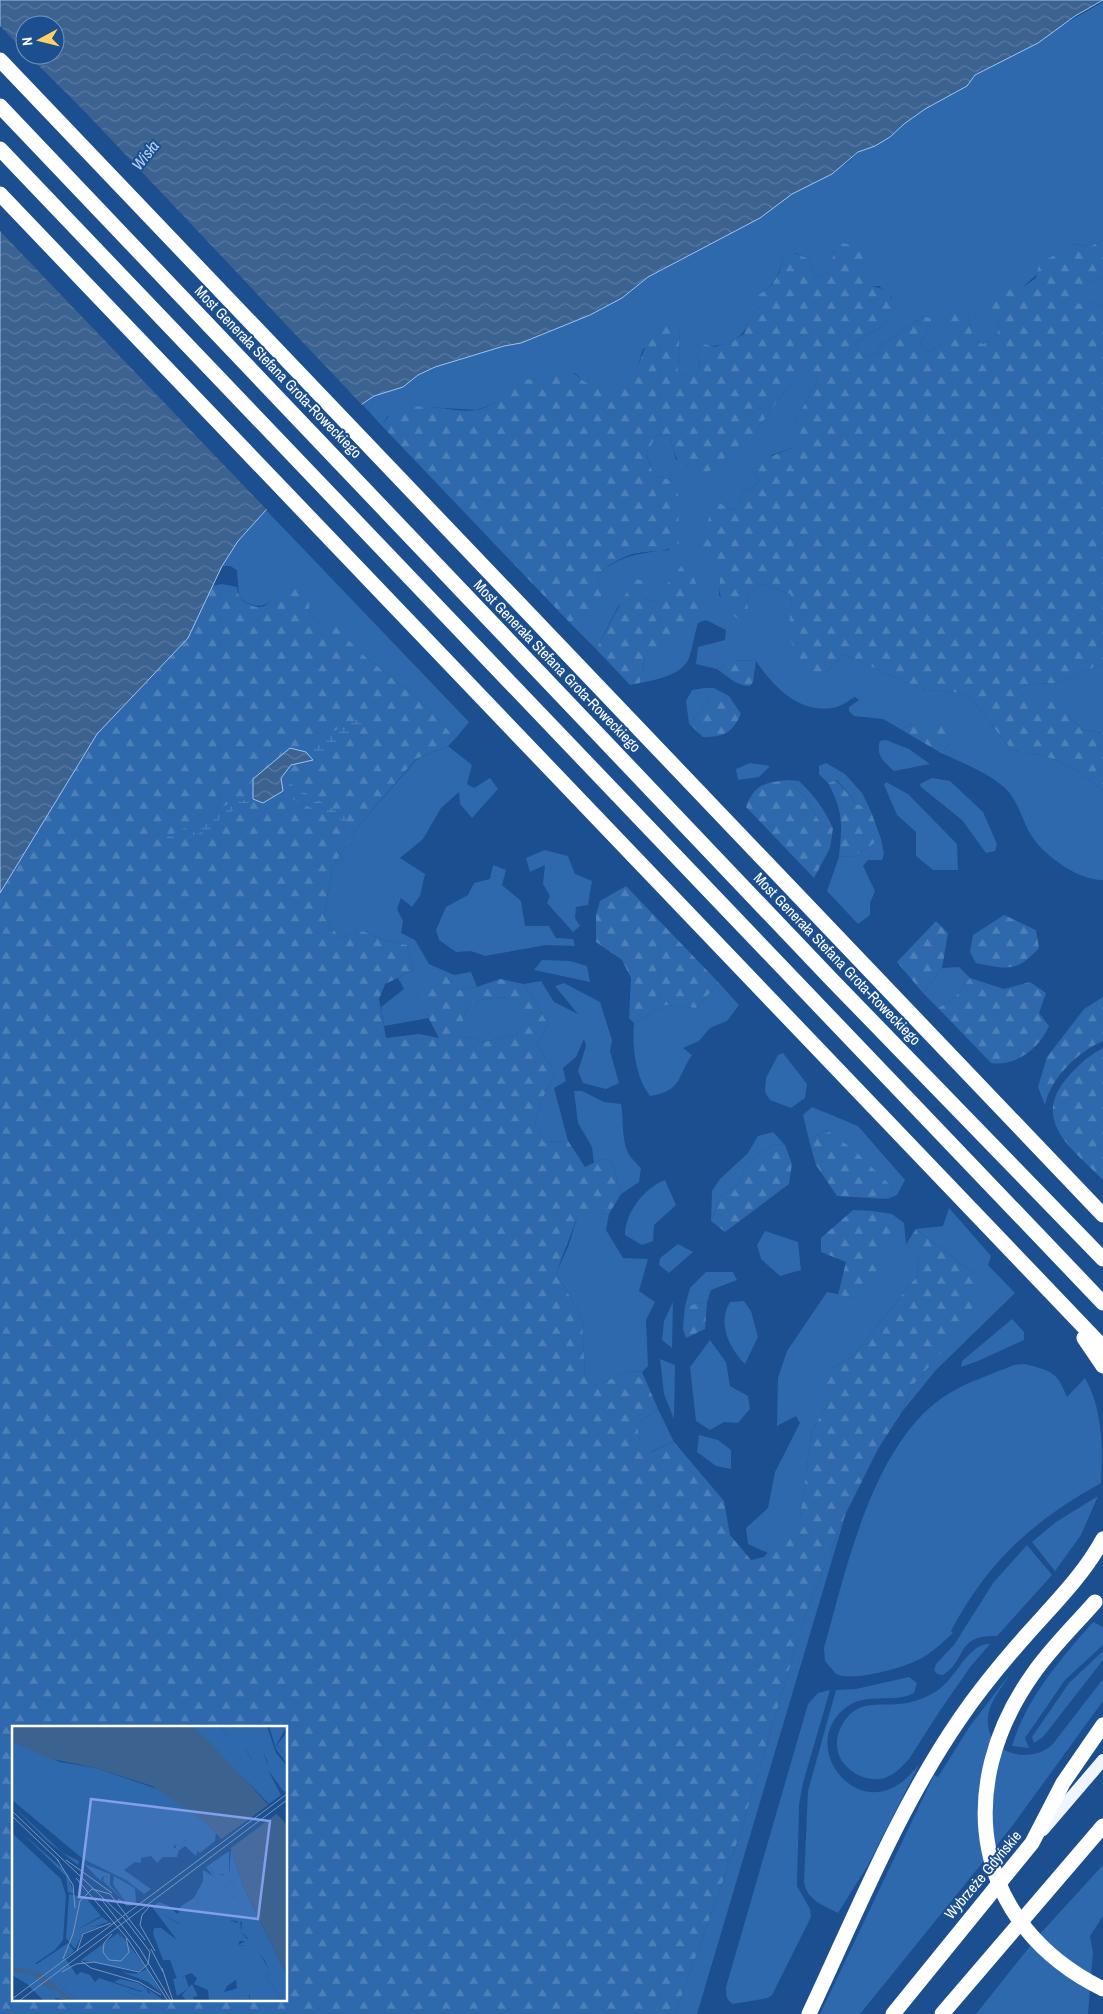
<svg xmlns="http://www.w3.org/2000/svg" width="1103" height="2014" font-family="'Archivo Narrow',sans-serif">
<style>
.green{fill:#2e69ad}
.forest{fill:url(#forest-firs);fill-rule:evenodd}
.wetland{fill:url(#wetland-marsh)}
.water{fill:url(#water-waves);stroke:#9cc4f0;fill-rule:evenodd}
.pier{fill:#1b4f8f}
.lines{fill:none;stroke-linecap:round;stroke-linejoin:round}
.major{stroke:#f0f6ff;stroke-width:12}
.highway{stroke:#fff;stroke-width:15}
.highway-bridge{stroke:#fff;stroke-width:15}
.labels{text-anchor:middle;stroke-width:4;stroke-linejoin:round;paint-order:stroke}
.street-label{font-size:15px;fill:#fff;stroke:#1b4f8f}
.water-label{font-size:16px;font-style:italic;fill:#b5d3f5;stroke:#1b4f8f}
.inset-road{fill:none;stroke:#7695bc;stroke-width:1}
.view{fill:#839eea;fill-opacity:0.15;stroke:#839eea;stroke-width:2.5}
.inset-edge{fill:none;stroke:#fff;stroke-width:2.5}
</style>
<defs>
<pattern id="forest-firs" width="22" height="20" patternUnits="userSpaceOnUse" patternTransform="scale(1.25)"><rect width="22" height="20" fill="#2e69ad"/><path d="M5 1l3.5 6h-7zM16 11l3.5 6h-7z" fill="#4d80b9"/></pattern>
<pattern id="wetland-marsh" width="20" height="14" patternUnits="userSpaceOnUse" patternTransform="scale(1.25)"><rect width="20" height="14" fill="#2e69ad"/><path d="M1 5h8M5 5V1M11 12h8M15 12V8" fill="none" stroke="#4d80b9"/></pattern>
<pattern id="water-waves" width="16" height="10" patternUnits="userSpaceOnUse" patternTransform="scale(1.25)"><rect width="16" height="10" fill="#3c6290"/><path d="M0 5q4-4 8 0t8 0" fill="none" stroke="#597aa1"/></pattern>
</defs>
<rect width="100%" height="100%" fill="#1b4f8f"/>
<path class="green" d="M1103,2V240L1091,246L1073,244C1050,265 1012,290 1000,318C998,322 999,328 998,333L983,344L974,339L968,316L945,317V340L938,348L927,352L920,341L929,330L932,319L924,316L881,346L877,354L864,358L854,343L890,321L892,298L879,286H871L864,283L861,277L834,250C832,265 832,275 815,277L807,258L795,253L783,259C780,268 778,277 772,284C768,289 762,291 758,297C747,316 752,334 727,343C718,346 714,347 705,344L697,354L700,366L696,376H685L678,371L680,329L643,349L637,368L630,380L618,386L603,388L585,383L576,374L567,371L540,380L528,379L496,403L477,410L426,407L387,417L382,426L362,404L374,396L403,387L418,375L435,367L504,346L521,343L590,315L622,298L648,277L760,218L792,194L847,163L862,149L875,146L890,137L904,124L925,109L967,86L975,75Z
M1103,277V309L1093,302L1079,305L1073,297L1092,281Z
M809,371L818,380L794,423V447L750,463L759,481L753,487L742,492L735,510L728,509L719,596L748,609L747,594L761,584L790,594L792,607L789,627L825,673L844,654L920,689L961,693L974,702L1005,742L1014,751L1042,755L1070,766L1103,790V880C1080,881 1046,857 1033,838C1022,822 1020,803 1005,788C987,772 963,763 941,753L955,739L911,723L902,730L883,719L854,716L849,711V707L859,700L855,697C849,700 843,705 837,707C802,716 774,688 756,661L732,660L717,669L696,664L698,647L725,640L726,630L706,620L698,623C694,635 693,647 689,658C683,675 655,680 640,683L645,656C660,648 696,625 699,606C701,597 689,571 686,561L653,602L644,598L619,605L596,649L570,623L601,600L598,574C621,555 641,553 669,550L673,481L654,475L646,454L657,434L670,436L676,460L756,431L785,391Z
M266,510L469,722L456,738L416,697L362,654L333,625L319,622L309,615L310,598L280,591C269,609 254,610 239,597L237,570L230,566H222L238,541Z
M1103,663V733L1083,730L1067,715L1042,702H1024L1017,689L1031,684L1058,683Z
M704,688H714L708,703L689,724L686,701L692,690Z
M886,740L909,749L930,764L894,771C885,763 875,755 880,741Z
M448,746L472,765L467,784L474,788L490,778L498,789L472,818L460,804L459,792L441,808L423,839L400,858L425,874L420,896L412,907L401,898L397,909L403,921L401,933L415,940L429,964L454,975L471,972L477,987L458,990L444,973L416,994L429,1018L384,1026L381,1007L404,989L398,978L414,970L407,945L384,940L363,931L340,938L324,917L332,869L357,828L417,759Z
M750,763L770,766L759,777L738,780L736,769Z
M826,763L845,774L862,793L870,809L857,804L837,780L828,783L819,774V766Z
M932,778L950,781L983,812L997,844L995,851L986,853L962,820L921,787L920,784Z
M788,780L799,781C814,795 825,810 833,828L821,824L803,795Z
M886,782L908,794L957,844L958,870H933L916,856V832L897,815L884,785Z
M881,839L884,854L882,860H868L863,866L875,891L870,903V915L858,924L827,891L839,857L854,856Z
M545,850L568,856L575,874L592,881L588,905L576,907L575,918L580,926L573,932L547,903L550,896L543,884L545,865L530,872L526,858Z
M493,865L506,870L502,885L521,901L525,926H549L556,938L573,939L575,946L546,945L485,956L471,951L456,952L439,940L436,930L446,907L468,895L474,883L490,879Z
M542,960L570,961L587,966L590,982L534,970Z
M959,967L970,978L955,997L938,1008L923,993L942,968Z
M541,981L554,1002L578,1014L555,986L564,983L600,1002L612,1040L610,1051L619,1083L606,1089L583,1083L578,1071L586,1046L584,1039L576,1057L563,1068L566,1081L554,1088L568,1141L544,1142L535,1122L541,1102L555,1073L537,1044L548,1024L524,984Z
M719,983L739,1005L727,1021L710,1028L699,1041L683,1048L692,1055C677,1077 682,1091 650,1096C635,1077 632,1046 634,1023L666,1005L696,1008Z
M504,997L527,1022L515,1035L484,1042L463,1036V1019L468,1005L484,999Z
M783,1053L807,1084L805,1098L791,1108L770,1100L765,1092L766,1078L778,1055Z
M574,1091H582L604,1102L621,1104C624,1120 621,1138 628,1153C631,1158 637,1164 641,1168L639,1182L621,1194L612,1162L602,1159L594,1163L592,1147L578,1123Z
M812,1107L858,1126L905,1180L897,1195L887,1199L893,1188L826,1130L809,1140L803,1115Z
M773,1132L785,1145L774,1144L747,1163L740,1183L721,1196L711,1221L712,1191L720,1179L748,1153L758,1136Z
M665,1180L676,1205L654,1225L653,1241L642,1245L625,1235C625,1213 644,1188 665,1180Z
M949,1208L991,1256L988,1265L1015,1293L936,1370L901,1413L912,1386L944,1350L980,1278L916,1229L943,1226Z
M873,1211L892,1214L904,1223L906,1244L919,1258L917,1276L853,1356L831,1369L828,1404L812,1430L800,1517L768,1553L748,1544L746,1528L768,1508L775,1472L800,1423L796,1416L777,1426L778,1378L787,1351L827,1292L853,1297L894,1228Z
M579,1212L609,1214L606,1230L623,1258L648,1259L639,1291L655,1302L646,1320L648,1366L642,1372L632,1371L593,1386L585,1378L582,1317L556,1273L568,1247Z
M765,1231L798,1242L801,1270L780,1276L761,1259L757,1245Z
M678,1244L693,1252L669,1273L659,1265L660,1258Z
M706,1272H733L737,1280L711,1290L707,1302L685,1306L690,1288Z
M744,1301L751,1311L758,1337L745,1364C729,1348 717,1323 730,1302Z
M673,1302L672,1348L662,1340L664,1321Z
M1012,1319L1024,1332V1340L978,1361L961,1367L962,1361Z
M710,1340L726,1362L730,1386L748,1396L750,1409L738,1423L724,1422L710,1430L696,1421L690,1367Z
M660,1359L675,1365L674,1419L664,1394Z
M1025,1364C1051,1371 1057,1371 1067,1397L1085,1378C1103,1410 1103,1448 1101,1483C1033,1521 988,1561 951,1631L953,1633C944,1641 932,1653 920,1659C903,1668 853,1682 836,1674L825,1661L824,1648C846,1570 872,1447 942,1398C963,1383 990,1375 1014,1365Z
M658,1409L674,1442L650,1452L640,1442L637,1424Z
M699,1435L718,1440L731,1450V1469L716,1466L697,1452Z
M1098,1496L1081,1535L1055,1571L1032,1542L1056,1522Z
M846,1513L697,2014H675L740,1834L806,1613Z
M1027,1545L1052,1575L997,1636C955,1635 968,1659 943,1675L937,1674L934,1670L936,1664L954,1645L993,1583Z
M1093,1622L1103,1627V1645L1065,1680L1025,1738L1029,1748L1012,1746C1027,1697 1060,1660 1093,1622Z
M990,1644L971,1666L941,1709L909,1759C902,1767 895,1774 885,1778C865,1784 838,1768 837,1746C836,1729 848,1710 865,1706C879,1703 893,1706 907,1703C918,1701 929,1696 938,1690C958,1676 968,1643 990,1644Z
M1103,1651V1660L1043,1737L1034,1743L1032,1737L1069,1683Z
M1009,1675C1002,1688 990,1701 988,1716C984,1754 1029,1765 1052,1745L1103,1679V1701L1013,1825L860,2014H820L934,1775L938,1777L970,1726Z
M909,1677L917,1683L914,1693C893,1704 869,1692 848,1706C797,1742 851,1817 899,1784C907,1779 913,1771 919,1765L868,1865L838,1913C823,1905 806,1900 804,1881L808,1791L836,1690L856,1689Z
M830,1690L803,1783L799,1805L797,1886L810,1909L811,1917L772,1995L768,1998L733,2004C726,2000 726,1995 726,1987L808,1704L818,1693Z
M1103,1865V1916L1090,1936L1093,1953L1088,2014H976L1039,1935Z"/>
<path class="forest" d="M1103,240V277L1092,281L1074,297L1079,304L1093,302L1103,309V663L1058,683L1031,684L1017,689L1025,702H1042L1054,696L1068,704L1067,715L1083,730L1103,733V790L1070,766L1042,755L1014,751L1005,742L974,702L961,693L920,689L844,654L825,673L808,670C799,656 788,643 789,626C790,614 793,605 790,594L761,584L747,594L748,609L742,622C716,604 719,595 721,566L696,554L713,507L720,503L728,509L735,510L742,492L753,487L759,481L750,463L756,451L772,456L794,447V423L818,380L809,372L785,391L756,431L701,478C677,469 676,459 670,436L657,434L646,455L654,475L673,481L678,493L679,543C665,554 654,550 637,553C624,555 607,566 598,574L602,600L570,623L382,426C401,391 446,415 477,410C483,409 490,405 496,403L504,387C512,384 521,380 530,379C534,379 538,380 541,379C550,377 558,370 567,371C576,372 581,382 590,384C637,398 638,360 653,327L661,322L677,321L680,329L678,371L685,376H696L700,366L697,354L699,347L705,344L715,347L732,341L744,334L756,297L772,285L779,273L783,259L794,253L807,258L815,277C836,275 829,257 838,243C857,242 873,259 861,277C869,294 885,278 895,306L890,321L854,343L864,358L877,354L881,346L924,316L932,319L929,330L920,341L927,352L938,348L945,340V317L958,311L968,316L974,339L983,344L998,333L999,319L987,305L996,289L1019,290L1036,278L1039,264L1073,244L1091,246Z
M686,560C692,573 701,591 700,605C699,623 660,649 645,656L640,683L630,685L596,649L634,579L645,581L644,598L653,602Z
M222,584L237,587C238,595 239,599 247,603C271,617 273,590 290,585C294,584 299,585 302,585L310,598L309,615L319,622L333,624L362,654L416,697L456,738L448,746L416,759L357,828L332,869L324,917L340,938L363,931L384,940L407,945L414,970L385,984L379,999L386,1038L419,1034L439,1038L416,994L434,971L444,973L458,990L477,987L500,979L524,984L548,1024L537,1044L555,1073L541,1102L535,1122L544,1142L568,1141L585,1167L602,1159L612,1162L621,1194L609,1214L579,1213L556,1273L582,1317L585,1378L593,1386L632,1371L642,1372L658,1409L637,1424L640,1442L651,1452L674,1442L724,1501L730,1535L751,1560L764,1557L800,1517L812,1430L828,1404L817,1385L831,1369L853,1356L917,1276L919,1258L906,1244L916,1229L980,1278L978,1299L944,1350L912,1386L901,1413L878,1449L846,1513L806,1613L740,1834L675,2014H0V893L97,734L188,638L212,586ZM290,748L312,760L291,765L281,778ZM504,997L526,1023L515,1035L484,1042L463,1036V1019L468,1005L484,999ZM14,1728H286V2000H14Z
M732,660L756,661L753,682L750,686C738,687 727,676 717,669Z
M714,688L729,696L741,714C732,733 724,737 703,737L689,724L708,703Z
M911,723L944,725L955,739L941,753L902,730Z
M788,780L803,795L821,824L833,828L830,848L814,878L746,807C755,783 765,783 788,780Z
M836,780L857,804L870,809L881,839L854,856L839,857C842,825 844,813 828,783Z
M626,886L719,983L696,1008L666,1005L634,1023L629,1018L631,978L622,960L596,942V915L600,901Z
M1004,915L1036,930L1039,948C1016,973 1008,969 976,963L970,952L973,935Z
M936,921L948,933L942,968L923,993L897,962Z
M970,978L1004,989L1030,982L1046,993L1039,1013L1049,1026C1040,1048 1015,1067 991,1063L938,1008L955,997Z
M1103,997V1041C1078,1052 1051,1077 1045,1105L1038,1087L1047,1057L1084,1009Z
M1103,1048V1180C1076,1152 1033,1124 1063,1083C1075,1068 1086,1057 1103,1048Z
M826,1130L854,1150L893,1188L887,1199L837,1196L816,1165L809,1140Z
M774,1144L785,1145L792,1164L789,1184L725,1232L711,1221L721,1196L740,1183L747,1163Z
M853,1210L873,1211L895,1228L873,1277L854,1297L838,1295L846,1262L821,1252V1238Z
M707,1302L705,1329L686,1338L683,1329L685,1306Z"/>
<path class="wetland" d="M362,717L367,725L313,760L291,765L281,778L348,818L345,822L295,801L283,791L263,803L253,799L241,809L225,813L210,829L166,846V838L230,803L244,800L253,779L290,748L306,752L328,734Z"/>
<path class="water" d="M0,0H1103L1075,16L1038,43L975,75L967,86L925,109L904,124L890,137L875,146L858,152L832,174L792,194L760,218L648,277L622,298L590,315L521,343L504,346L435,367L418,375L403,387L374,396L362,404L238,541L222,566L188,638L97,734L0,893ZM25,25H55V55H25Z
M290,748L306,752L313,760L291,765L281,778L283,791L263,803L253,799V779Z"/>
<path class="pier" d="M0,26L25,52V55H28L87,114L363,406L268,511L0,231Z"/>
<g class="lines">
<path class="major" d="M1043,1830L1103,1760"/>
<path class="highway" d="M0,60L1103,1215
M0,106L833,981L1103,1259
M0,149L1103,1303
M0,194L1103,1347
M1084,1338L1103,1366
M809,2014C855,1916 898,1809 959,1720C980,1689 1005,1659 1030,1631C1056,1602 1084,1574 1103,1539
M893,2014L1032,1843L1063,1783L1103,1725
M942,2014L1103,1826"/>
<path class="highway-bridge" d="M1095,1602C1074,1626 1051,1648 1033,1674C952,1788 973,1925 1103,1989"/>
</g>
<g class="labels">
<g class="street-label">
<text transform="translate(278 372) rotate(46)" y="5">Most Generała Stefana Grota-Roweckiego</text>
<text transform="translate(557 666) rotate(46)" y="5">Most Generała Stefana Grota-Roweckiego</text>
<text transform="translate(837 959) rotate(46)" y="5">Most Generała Stefana Grota-Roweckiego</text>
<text transform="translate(983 1875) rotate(-50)" y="5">Wybrzeże Gdyńskie</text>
</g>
<g class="water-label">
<text transform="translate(145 155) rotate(-51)" y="6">Wisła</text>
</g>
</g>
<g transform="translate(12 1726)">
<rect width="275" height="275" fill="#1b4f8f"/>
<path d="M180,0H209L214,9L228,15L240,34L250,43H256L255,34L248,21L243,0H255L264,27L275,40V64L272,66L256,44L269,69L257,78ZM257,0H275L264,19L273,29L265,19L275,6V38L264,23ZM0,79L51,127L67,135L66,139L34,114ZM9,106L51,143L56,149L62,168L56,166L54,150ZM0,107L49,153L54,170L51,214L43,224L21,239L0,235ZM171,115H177L186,124L184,130L173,120L165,126L163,118L170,121ZM219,123L231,160L275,250V275H270L254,250L258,248L253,235L243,221L226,219L237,213L229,206L230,196L218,194L220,188H225L217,179V168L222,171L227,166L217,153ZM72,138L98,148V159L113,176L91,155L92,151L96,150L90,151L89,154L91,157ZM197,139L202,148L213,149L212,157L217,163L200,153L197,159L190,161L186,173L168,198L152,189L158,182L166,188L169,180L182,172L191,155V144L201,150L194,141ZM102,150L123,162L124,176L114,177L101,158ZM57,168L74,172L89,190L64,204L90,191L97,196L79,201L91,199L71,207L63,223L54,212ZM107,206L133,240L127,245L69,234L106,207L110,213ZM135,243L149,267L136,256L110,246L124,248ZM69,246L78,249L83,256L87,252L120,263L114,266L129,270L131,275H66L50,261ZM173,250L177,262L165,270L161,253ZM108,253L126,257L146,270L151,275L144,274L135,263L129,265L102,256ZM224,254L237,270V275H226L224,272L220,264L225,262Z" fill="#2e69ad"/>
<path d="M209,0H243L257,43L247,45L234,24L228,21L227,15L214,9ZM0,15L48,36L84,42L148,64L192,95L204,107L203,115L188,127L173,114L170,121L162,118V122L167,123L165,131H151L145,137L139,130L129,132V137L123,136L112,144L139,163L132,168L114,154L71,133L0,74ZM217,125V146L223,151L217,153L228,167L221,171L217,168L220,177L217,179L222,180L226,192L220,187L218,194L225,197L228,192L229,206L235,213L239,210L237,215H228L226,219L231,220L238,216L243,219L257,244L258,248L254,250L270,275H237L238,270L230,266L224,254L215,260L212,266L220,264L226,275H197L196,264L182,258L185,252L179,247L165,253L158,234H151L141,208L142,202H149L165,214L140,181L147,176L157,180V186L152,189L167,198L186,173L190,159L197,158L196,153L203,151L216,163L208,152L213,148L203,149L197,139ZM180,258L186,270L181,271L183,275H174L170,269ZM134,262L136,267L142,268L143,275H131L129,270L114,266L120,263L129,266Z" fill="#2e69ad"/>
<path d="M56,217L62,225L53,232L66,251L50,261L66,275L43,272L44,275H32L15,258L0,249V235L25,238Z" fill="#2e69ad"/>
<path d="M0,0H180L197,15L275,99V250L231,160L219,123L192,95L140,60L84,42L35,32L0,15ZM0,240L29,247L62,275H53L47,266L34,261L20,248L0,246Z" fill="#3c6290"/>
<path d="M259,77L267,86L216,124L208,114Z" fill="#1b4f8f"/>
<path class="inset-road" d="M0,85L112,192L138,226L136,238L127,246L82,236L64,238L50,246M0,90L47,135M45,133L61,159L63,182M54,134L100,167M64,152L114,211L117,226L109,235L97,234L91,226L92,217L100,208M106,173L115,179L125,178M90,174L128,223L159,275M137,181L130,189L128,199L143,225M115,212L156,275M139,223L151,246M65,225L71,208L99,197M51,233L61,208L68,175L80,163L98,168L133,214M69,235L79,242L127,256L149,269M150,242L161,275M0,273L275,68M7,275L275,74"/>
<path class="view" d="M79,73L258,95L246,193L67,171Z"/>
<rect width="275" height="275" class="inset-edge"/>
</g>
<g transform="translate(40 40) rotate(263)"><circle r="24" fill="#1b4f8f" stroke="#7695bc"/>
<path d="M0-4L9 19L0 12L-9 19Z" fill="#ffd166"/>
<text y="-8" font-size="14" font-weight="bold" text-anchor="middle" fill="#ffffff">N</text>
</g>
</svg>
